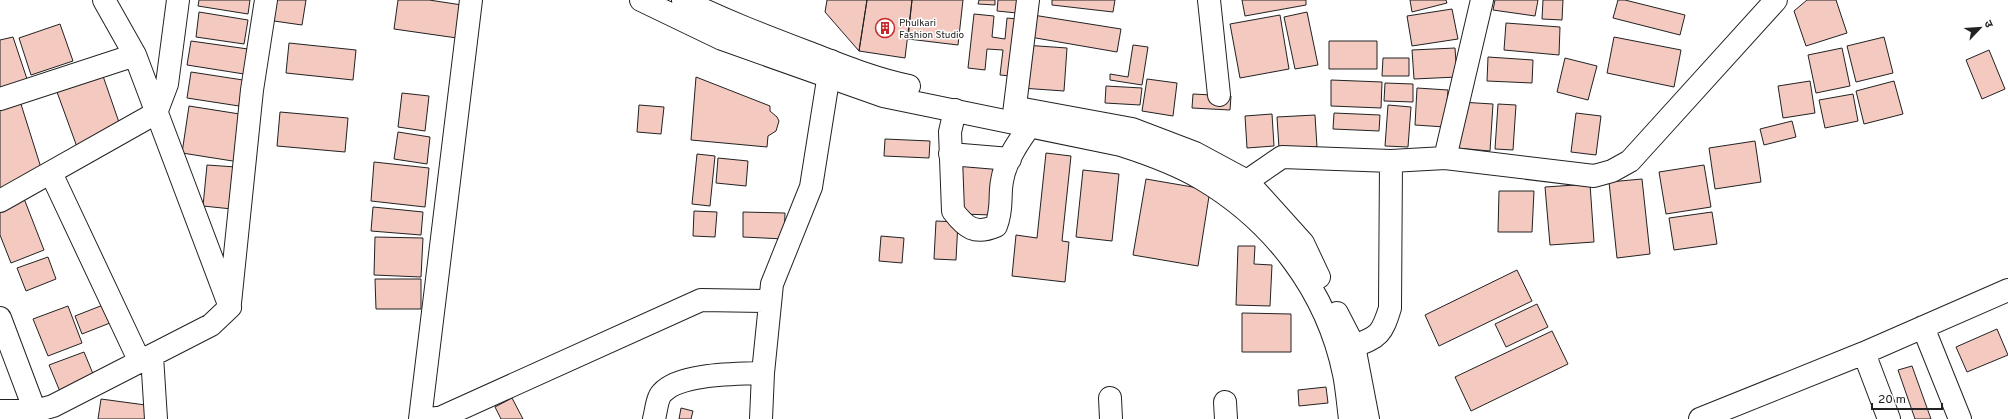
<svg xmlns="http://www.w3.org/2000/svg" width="2008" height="419" font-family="Overpass,'Noto Sans Devanagari',sans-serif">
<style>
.building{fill:#f3c9c0;stroke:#222}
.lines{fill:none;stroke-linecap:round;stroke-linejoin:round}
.minor-casing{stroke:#222;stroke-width:24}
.major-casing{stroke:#222;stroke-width:24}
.minor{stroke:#fff;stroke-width:22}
.major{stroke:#fff;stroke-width:22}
.labels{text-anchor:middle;stroke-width:3;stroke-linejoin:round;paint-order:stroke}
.poi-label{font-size:10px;fill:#222;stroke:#fff;text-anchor:start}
</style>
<rect width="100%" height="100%" fill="#fff"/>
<path class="building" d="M199,0H250L248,14L198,6Z
M270,0H306L302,25L267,20Z
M398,0H429L462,5L457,38L394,29Z
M827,0H867L859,51L825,12Z
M867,0H912L905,58L859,51Z
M912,0H963L958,45L908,39Z
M979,0H995V5L978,4Z
M998,0H1018L1017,13L997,11Z
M1052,0H1115L1113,12L1052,5Z
M1242,0H1306V5L1245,16Z
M1410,0H1446L1447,3L1412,12Z
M1495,0H1538L1535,16L1493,10Z
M1543,0H1563L1562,20L1542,19Z
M1618,0H1625L1685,15L1680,35L1613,18Z
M1807,0H1836L1847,33L1806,46L1794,11Z
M1452,9L1458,39L1412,46L1407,16Z
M199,12L248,20L244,44L196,37Z
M1307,12L1318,65L1295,69L1284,17Z
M974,14L994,16L992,37L1005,39L1007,18L1017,19L1011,76L1000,75L1003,50L987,49L985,70L968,68Z
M1033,15L1121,29L1117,52L1030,37Z
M1280,15L1289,69L1240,78L1230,24Z
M1506,23L1560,27L1559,55L1504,50Z
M60,24L73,61L31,75L19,38Z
M13,37L28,82L0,91V40Z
M1614,37L1681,50L1674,87L1607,73Z
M1884,37L1893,73L1856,82L1847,46Z
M191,41L248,49L244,74L187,65Z
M1329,41H1377V69H1329Z
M289,43L356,50L353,80L286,73Z
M1024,45L1067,48L1064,91L1021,88Z
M1133,45L1148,47L1142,85L1110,80V74L1128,77Z
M1455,48L1457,77L1414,79L1412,50Z
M1842,48L1850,86L1816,93L1808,55Z
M1989,50L2005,89L1982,99L1966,60Z
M1488,57L1533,60L1532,83L1487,81Z
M1383,58H1409V76H1382Z
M1565,58L1597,66L1588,100L1557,92Z
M191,72L243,80L239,106L187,98Z
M103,76L122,131L77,147L57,92Z
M696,77L770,106V111L777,117L779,121L776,131L768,136L767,147L691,140Z
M1147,79L1177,83L1173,116L1142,111Z
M1331,80L1382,82L1381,108L1331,106Z
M1810,81L1815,113L1783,118L1778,86Z
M1894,81L1903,114L1864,124L1856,91Z
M1385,83L1413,84V102L1384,101Z
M1106,86L1142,88L1140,105L1105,103Z
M1417,88L1448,90L1445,127L1415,125Z
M402,93L429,96L425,131L398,127Z
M1193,94L1231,96L1230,110L1192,108Z
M1853,94L1858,121L1825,128L1819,100Z
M20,101L42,171L0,188V107Z
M1460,102L1493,104L1490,151L1457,148Z
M1498,104L1516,105L1513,150L1495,149Z
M639,105L664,107L661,134L637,132Z
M1388,105L1411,107L1408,147L1385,146Z
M189,106L246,115L239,162L182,153Z
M280,112L348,118L345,152L277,146Z
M1334,113L1380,115L1379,131L1333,129Z
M1576,113L1601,116L1596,155L1571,152Z
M1272,114L1274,146L1247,148L1245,116Z
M1315,115L1317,147L1279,148L1277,117Z
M1792,121L1796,137L1764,145L1760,129Z
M398,132L430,137L427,164L394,159Z
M885,139L930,141L929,158L884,156Z
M1755,141L1761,182L1715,189L1709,148Z
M1046,153L1071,156L1062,241L1069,242L1065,282L1012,276L1016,235L1037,238Z
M697,154L715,156L710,206L692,204Z
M718,158L748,161L746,186L716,183Z
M374,162L429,168L425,207L371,201Z
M207,165L236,167L232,209L203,206Z
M961,165L994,166L993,215L960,214Z
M1704,165L1711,207L1666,214L1659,172Z
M1083,170L1119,174L1112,241L1076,237Z
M1146,179L1210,190L1198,266L1133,255Z
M1642,179L1650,254L1617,258L1609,182Z
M1590,184L1594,242L1550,245L1545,187Z
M1499,191H1534L1532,232H1498Z
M23,196L44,250L11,263L0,235V205Z
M373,207L423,212L421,235L371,231Z
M694,211L717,212L715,237L693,236Z
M743,212L785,213L784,239L743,237Z
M1712,212L1717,244L1674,250L1669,218Z
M936,221L958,222L956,260L934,259Z
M881,236L904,238L902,263L879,261Z
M375,237L423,238L421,277L374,275Z
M1238,246H1255L1254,264L1272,265L1270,306L1236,305Z
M48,257L56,279L26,291L17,268Z
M1517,270L1532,301L1439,346L1425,315Z
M375,279H421V309H376Z
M1537,304L1548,327L1506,347L1495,324Z
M103,305L110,323L82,334L75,316Z
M68,306L82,343L48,356L33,319Z
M1242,313L1291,314V352H1242Z
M1997,329L2008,355L1967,372L1956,347Z
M1552,331L1568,364L1471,411L1455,377Z
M84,352L96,381L61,394L49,365Z
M1912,366L1931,419H1915L1898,370Z
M1326,387L1328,403L1299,406L1298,390Z
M512,398L523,419H501L495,407Z
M101,399L153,406L151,419H98Z
M681,408L693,411L691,419H679Z"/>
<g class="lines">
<defs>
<path id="minor" d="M1209,0L1219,95
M0,99L135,55
M955,110L950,132L953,211C966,228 975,235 996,226C1003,208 999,198 1002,181C1005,161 1018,142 1030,126
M1013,122L1028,0
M950,154L1010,159
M1445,158L1482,0
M51,173L140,362
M1239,197L1247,181L1282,157L1391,161L1445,158L1594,176L1612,171L1630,161L1776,0
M0,201L156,113L167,84L178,0
M230,303L252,90L266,0
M0,318L35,411
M1923,327L1960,419
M1354,346C1379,337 1382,334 1390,308L1391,161
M1864,353L1889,419
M152,356L156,419
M1110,398L1111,419
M1225,402L1226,419
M0,411H35L53,406L211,325L230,307L135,55L104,0
M420,419L471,0
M430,419L442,417L701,300L770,301
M654,419C656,412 657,398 662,393C679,373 738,374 763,373
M761,419L763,373L772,284L811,187L831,61
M1700,419L1864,353L2008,290"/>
<path id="major" d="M641,0L722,39L883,96L1121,145C1149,154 1177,164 1202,179C1274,222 1327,291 1344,374C1347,389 1348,404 1350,419
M683,0C723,20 765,36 807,52C841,65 874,79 909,86
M1018,108L1132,129L1195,153L1247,181L1303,243L1319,277
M1337,313L1354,346L1368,419"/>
</defs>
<use href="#minor" class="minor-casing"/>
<use href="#major" class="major-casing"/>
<use href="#minor" class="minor"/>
<use href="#major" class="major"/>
</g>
<defs>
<symbol id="building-ring" viewBox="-11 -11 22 22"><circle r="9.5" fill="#fff" stroke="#c62828" stroke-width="1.5"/><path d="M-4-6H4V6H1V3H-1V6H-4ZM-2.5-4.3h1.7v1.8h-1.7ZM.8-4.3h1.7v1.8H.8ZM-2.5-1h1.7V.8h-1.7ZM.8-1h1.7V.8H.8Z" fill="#c62828"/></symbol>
</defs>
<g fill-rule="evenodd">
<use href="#building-ring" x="874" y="17" width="22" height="22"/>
</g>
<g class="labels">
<g class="poi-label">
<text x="899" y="26">Phulkari<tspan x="899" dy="12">Fashion Studio</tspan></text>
</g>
</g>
<g transform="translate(1980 28) rotate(65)" stroke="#ffffff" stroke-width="3" paint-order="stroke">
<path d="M0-3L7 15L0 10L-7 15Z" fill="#222222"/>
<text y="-6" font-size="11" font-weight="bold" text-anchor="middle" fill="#222222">उ</text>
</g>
<path d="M1872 403v6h70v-6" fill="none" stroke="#222222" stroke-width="2"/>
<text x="1878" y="403" font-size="12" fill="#222222" stroke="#ffffff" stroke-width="3" paint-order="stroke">20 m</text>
</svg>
